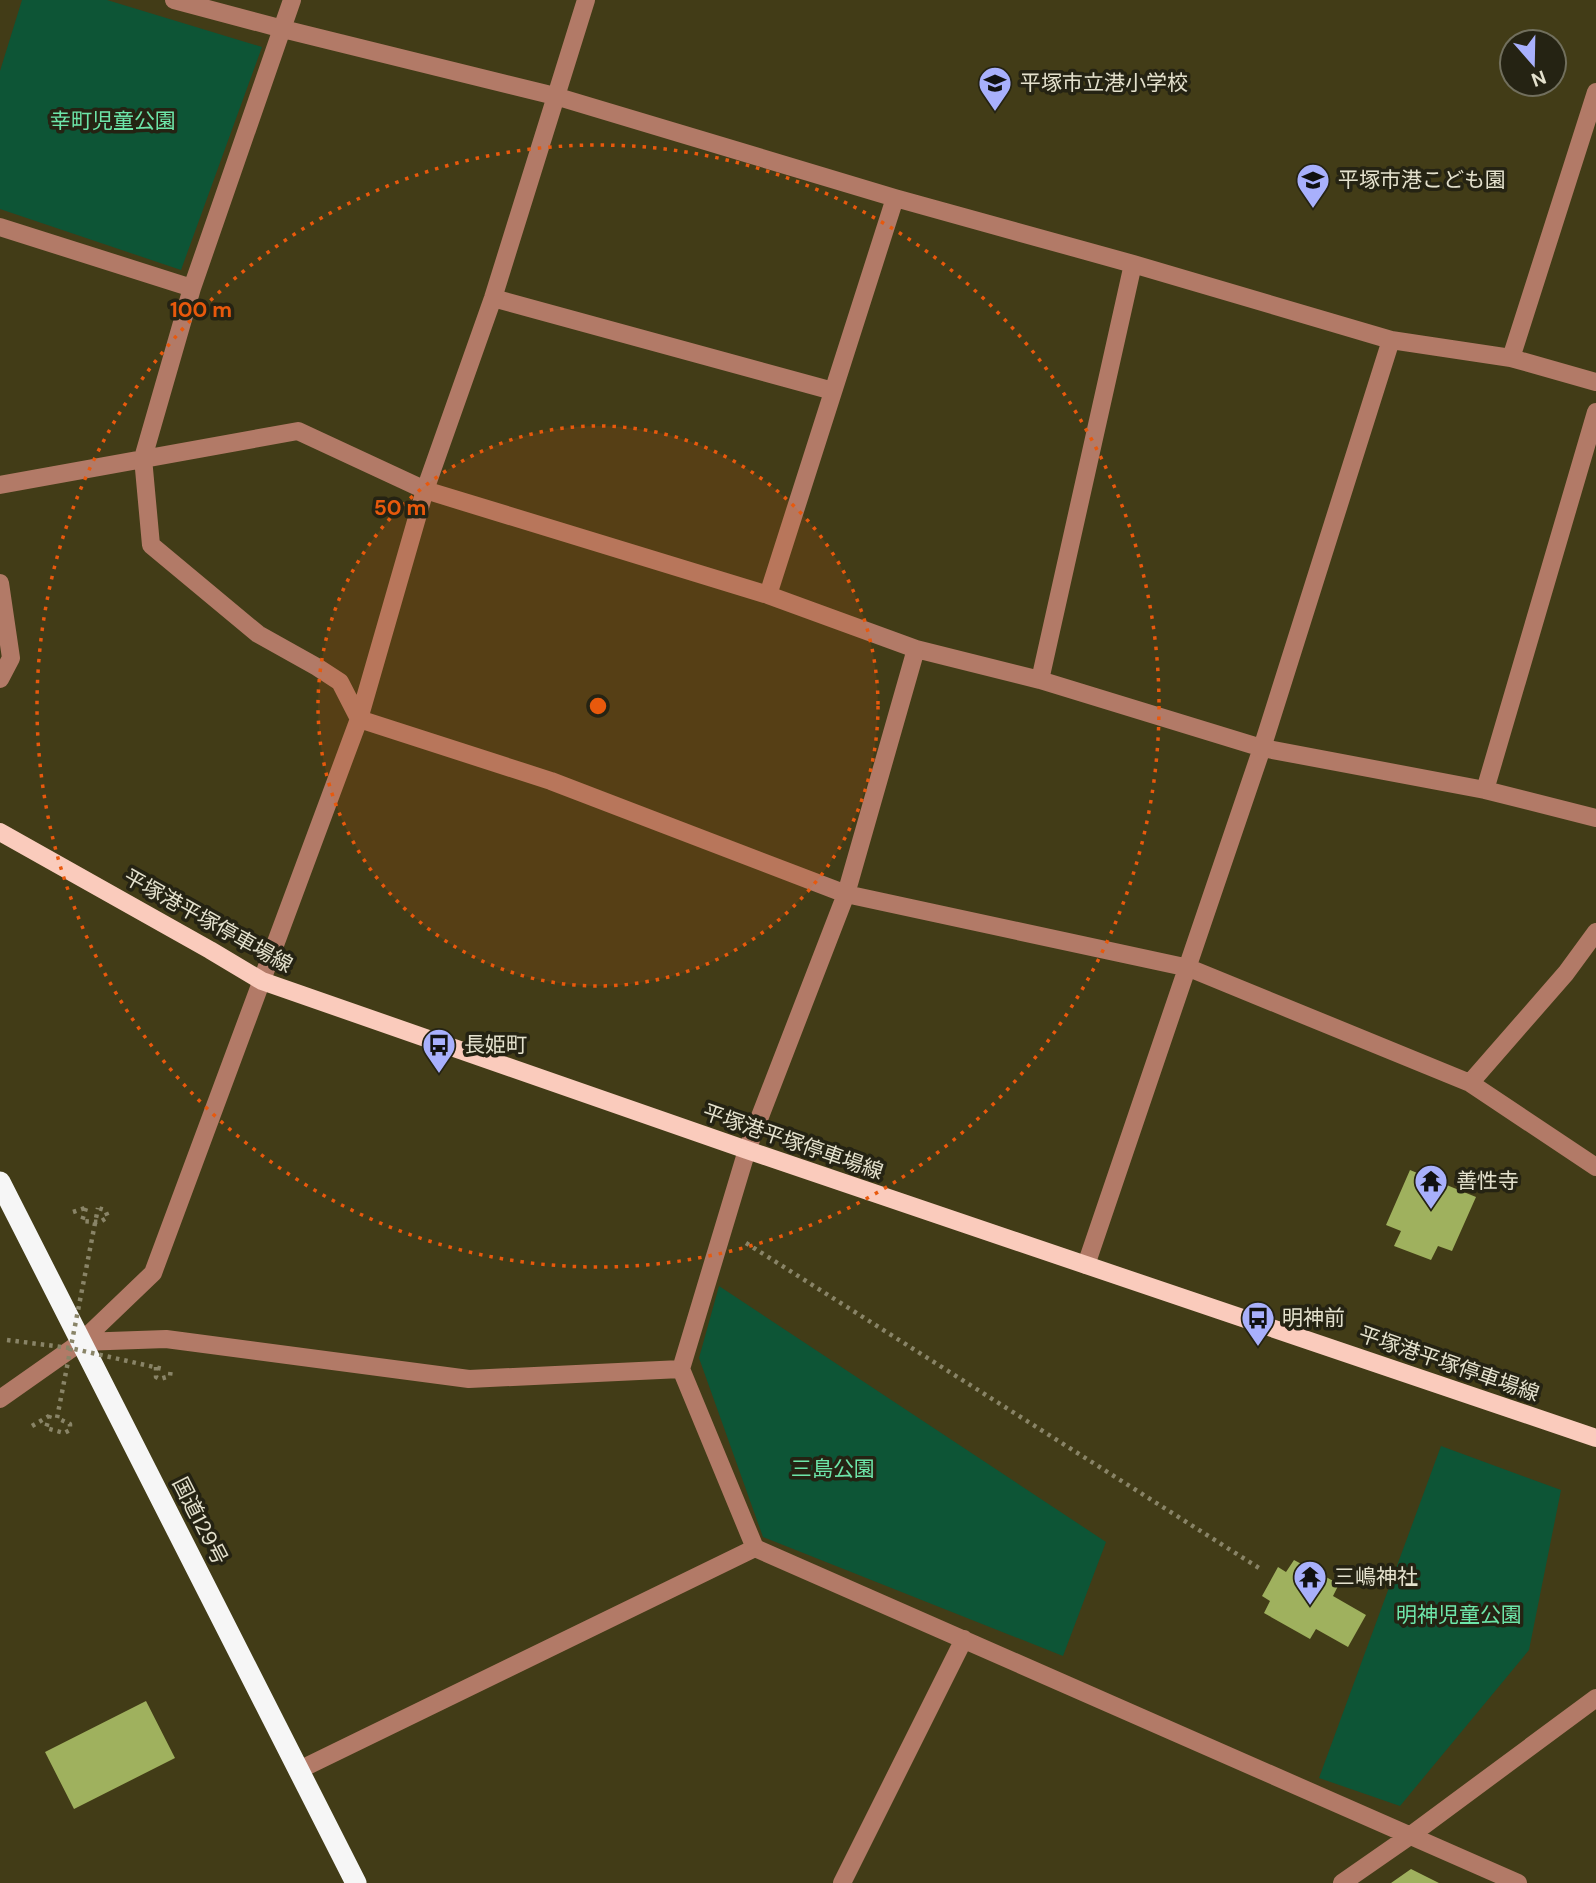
<svg xmlns="http://www.w3.org/2000/svg" width="1596" height="1883" font-family="'DM Sans','Noto Sans JP',sans-serif">
<style>
.green{fill:#0d5536}
.building{fill:#9fb15e}
.lines{fill:none;stroke-linecap:round;stroke-linejoin:round}
.path{stroke:#898467;stroke-width:4.5;stroke-dasharray:3.5 5;stroke-linecap:butt}
.minor{stroke:#b27a67;stroke-width:18}
.major{stroke:#facbbc;stroke-width:18}
.highway{stroke:#f6f6f6;stroke-width:21}
.path-bridge{stroke:#898467;stroke-width:4.5;stroke-dasharray:3.5 5;stroke-linecap:butt}
.ring{fill:none;stroke:#e8590c;stroke-width:3.5;stroke-dasharray:3.5 7}
.labels{text-anchor:middle;stroke-width:7;stroke-linejoin:round;paint-order:stroke}
.poi-label{font-size:21px;fill:#e4e1cd;stroke:#252313;text-anchor:start}
.park-label{font-size:21px;fill:#6de6a9;stroke:#252313}
.street-label{font-size:21px;fill:#e4e1cd;stroke:#252313}
.centre{fill:#e8590c;stroke:#252313;stroke-width:3.5}
.ring-label{font-size:21px;text-anchor:middle;font-weight:bold;fill:#e8590c;stroke:#252313;stroke-width:7;stroke-linejoin:round;paint-order:stroke}
</style>
<rect width="100%" height="100%" fill="#423c17"/>
<path class="green" d="M22,0H107L262,47L181,270L0,209V71Z
M719,1286L1106,1542L1063,1656L763,1537L699,1358Z
M1441,1446L1561,1490L1529,1650L1400,1806L1319,1778Z"/>
<path class="building" d="M1410,1170L1476,1197L1452,1251L1438,1246L1431,1260L1394,1246L1401,1231L1386,1225Z
M1294,1560L1339,1584L1333,1596L1366,1615L1348,1647L1316,1629L1310,1639L1264,1613L1270,1601L1262,1596L1278,1567L1286,1572Z
M146,1701L175,1758L74,1809L45,1752Z
M1411,1869L1439,1883H1391Z"/>
<g class="lines">
<path class="path" d="M86,1208L82,1221L100,1222L108,1217L105,1210L98,1208
M73,1212L85,1208
M746,1243L1259,1568
M156,1367V1377L160,1379L170,1376L171,1368
M50,1415L46,1428L64,1433L70,1430V1424L57,1418
M32,1426L49,1416"/>
<path class="minor" d="M174,0L283,29L555,96L895,198L1133,264L1391,340L1511,358L1596,382
M292,0L192,288L143,458L151,545L258,634L317,667L340,682L359,719L551,781L846,894L1189,968L1470,1083L1596,1167
M0,227L192,288
M493,298L833,391
M1511,358L1596,92
M0,485L298,431L425,490L768,595L916,649L1040,680L1262,748L1485,790L1596,818
M0,583L11,658L0,679
M768,595L895,198
M916,649L846,894L747,1150L681,1369L755,1548L1518,1883
M1040,680L1133,264
M1485,790L1596,412
M1470,1083L1566,973L1596,932
M1086,1265L1262,748L1391,340
M81,1342L166,1339L469,1379L681,1369
M0,1399L81,1342L153,1273L359,719L425,490L493,298L586,0
M299,1770L755,1548
M842,1883L964,1639
M1342,1883L1411,1835L1596,1698"/>
<path class="major" d="M0,832L210,950L262,981L747,1150L1596,1438"/>
<path class="highway" d="M0,1182L356,1883"/>
<path class="path-bridge" d="M7,1340L70,1348L163,1369
M57,1418L98,1208"/>
</g>
<circle cx="598" cy="706" r="280" fill="#e8590c" fill-opacity=".12"/>
<g class="ring">
<circle cx="598" cy="706" r="280"/>
<circle cx="598" cy="706" r="561"/>
</g>
<defs>
<symbol id="school-pin" viewBox="-11 -11 22 30"><path d="M0 17L-7.5 6A9.5 9.5 0 1 1 7.5 6Z" fill="#a8b0fc" stroke="#252313"/><path d="M0-5L7-2L0 1L-7-2ZM-4 1L0 2.5L4 1V4Q0 6-4 4Z" fill="#111"/></symbol>
<symbol id="bus-pin" viewBox="-11 -11 22 30"><path d="M0 17L-7.5 6A9.5 9.5 0 1 1 7.5 6Z" fill="#a8b0fc" stroke="#252313"/><path d="M-5-6H5V4H4V6H2V4H-2V6H-4V4H-5ZM-3.5-4V0h7V-4ZM-3.5 1.2v1.5H-2V1.2ZM2 1.2v1.5H3.5V1.2Z" fill="#111"/></symbol>
<symbol id="temple-pin" viewBox="-11 -11 22 30"><path d="M0 17L-7.5 6A9.5 9.5 0 1 1 7.5 6Z" fill="#a8b0fc" stroke="#252313"/><path d="M0-6L5-2H3V0L6.5 2.5H4V6H1.5V3h-3V6H-4V2.5H-6.5L-3 0V-2H-5Z" fill="#111"/></symbol>
</defs>
<g fill-rule="evenodd">
<use href="#school-pin" x="976" y="64" width="38" height="52"/>
<use href="#school-pin" x="1294" y="161" width="38" height="52"/>
<use href="#bus-pin" x="420" y="1026" width="38" height="52"/>
<use href="#temple-pin" x="1412" y="1162" width="38" height="52"/>
<use href="#bus-pin" x="1239" y="1299" width="38" height="52"/>
<use href="#temple-pin" x="1291" y="1558" width="38" height="52"/>
</g>
<g class="labels">
<g class="poi-label">
<text x="1020" y="90">平塚市立港小学校</text>
<text x="1338" y="187">平塚市港こども園</text>
<text x="464" y="1052">長姫町</text>
<text x="1456" y="1188">善性寺</text>
<text x="1282" y="1325">明神前</text>
<text x="1334" y="1584">三嶋神社</text>
</g>
<g class="park-label">
<text x="113" y="128">幸町児童公園</text>
<text x="833" y="1476">三島公園</text>
<text x="1459" y="1622">明神児童公園</text>
</g>
<g class="street-label">
<text transform="translate(208 921) rotate(29)" y="7">平塚港平塚停車場線</text>
<text transform="translate(793 1142) rotate(19)" y="7">平塚港平塚停車場線</text>
<text transform="translate(1449 1364) rotate(19)" y="7">平塚港平塚停車場線</text>
<text transform="translate(200 1521) rotate(63)" y="7">国道129号</text>
</g>
</g>
<circle cx="598" cy="706" r="10" class="centre"/>
<g class="ring-label">
<text x="201" y="317">100 m</text>
<text x="400" y="515">50 m</text>
</g>
<g transform="translate(1533 63) rotate(160)"><circle r="33" fill="#252313" stroke="#716f5d" stroke-width="2"/>
<path d="M0-5L12 26L0 18L-12 26Z" fill="#a8b0fc"/>
<text y="-10" font-size="19" font-weight="bold" text-anchor="middle" fill="#e4e1cd">N</text>
</g>
</svg>
